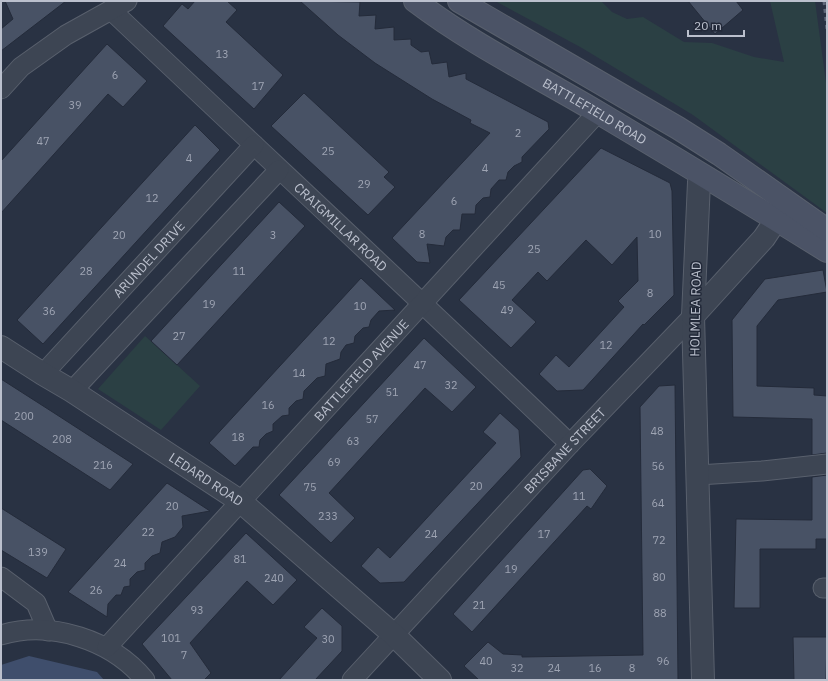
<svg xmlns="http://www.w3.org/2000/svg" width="828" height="681" font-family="'IBM Plex Sans',sans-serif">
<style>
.green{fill:#2b4044}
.water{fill:#3f4e6c}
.building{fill:#485265;stroke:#242b3a}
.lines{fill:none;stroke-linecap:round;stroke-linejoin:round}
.minor-casing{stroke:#59606d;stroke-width:21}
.tertiary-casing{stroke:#59606d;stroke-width:24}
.secondary-casing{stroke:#59606d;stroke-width:24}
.minor{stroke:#3d4553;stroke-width:19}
.tertiary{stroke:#3d4553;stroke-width:22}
.secondary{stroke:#4b5366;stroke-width:22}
.rail{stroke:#5f687a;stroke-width:3;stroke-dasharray:4 4;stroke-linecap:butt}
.labels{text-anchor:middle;stroke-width:3;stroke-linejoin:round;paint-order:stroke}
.number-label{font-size:11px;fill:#9ea4b3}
.street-label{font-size:13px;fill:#bbc0cd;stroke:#222939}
</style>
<rect width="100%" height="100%" fill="#293243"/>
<path class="green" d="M495,1H601L612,12L627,19L643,17L684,42L712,43L754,57L784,62L770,1H815L827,90V213L693,115L582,48Z
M145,336L200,386L161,430L98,389Z"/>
<path class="water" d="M29,656L97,672L104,680H1V665Z"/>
<path class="building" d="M5,1H66L1,51V29L13,19Z
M195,1H227L237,10L226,22L283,75L254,109L163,26L182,4L188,9Z
M300,1L360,2L359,16L376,15L375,29L394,27V40L411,39V45L421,52L429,51L432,64L447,62L449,77L466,73V79L548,122L549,129L522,157V162L514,166L508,172L506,180H499L491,189L490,197L483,198L476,205L475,214H462L460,230H453L446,237L444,246L427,244L430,263L417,262L392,238L490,133L470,123L471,120L432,99L375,63L338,35Z
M688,1H736L743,10L715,34Z
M107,44L147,81L123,107L108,94L1,213V161Z
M304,93L389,172L384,177L395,187L368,215L271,126Z
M195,125L220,150L43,344L17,320Z
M601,148L670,183L672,191L674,295L644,325L643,324L583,390L557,391L539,374L556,355L569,367L624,307L618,301L638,281L637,237L612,265L586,240L547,281L538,272L512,300L536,322L511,348L459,300Z
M279,202L305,226L177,365L151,341Z
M823,270L827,292L778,300L757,326V386L814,388V395L827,396V453L812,455V419L733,417L732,320L765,279Z
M361,278L395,310L379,311L371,320L369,327L363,328L355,336L354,343L346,345L341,352L340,359L326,364L325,376L317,378L304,391L303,399L296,401L289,408V415L282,416L273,424V431L266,434L260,440L259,447H253L235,466L209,443Z
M424,338L476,387L452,412L425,388L329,493L355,518L331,543L279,495Z
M1,379L51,411L133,464L110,490L1,420Z
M675,385L678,680H479L464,666L488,642L503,654L522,655V657L643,655L640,407L659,386Z
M500,413L519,430L521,457L404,582L380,583L361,566L378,547L390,558L496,443L483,432Z
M590,469L607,486L591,509L587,506L472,632L453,614L583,470Z
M827,475V539H816V549H760V608H734L736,519L812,520V477Z
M167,483L210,511L182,516L183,527L175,537L162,542L160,553L152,556L145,563V570L137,572L130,579V586L124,587L121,595H116L108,604L107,617L68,592Z
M1,508L66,549L47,578L1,550Z
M246,533L297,580L273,605L247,581L190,643L211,673L204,680H172L142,644Z
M322,608L342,626V651L315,680H279L317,638L304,627Z
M793,637H827L826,680H794Z"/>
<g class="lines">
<defs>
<g id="minor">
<path id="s1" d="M111,10C264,155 418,298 570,444"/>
<path d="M1,89L21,67L66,35L127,1"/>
<path id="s2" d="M43,374L254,145"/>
<path d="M72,391L279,170"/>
<path d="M698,475L762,471L827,464"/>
<path d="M1,577L36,603L48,631"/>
<path d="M823,588H827"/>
<path d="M1,635C51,620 112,640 145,680"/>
<path id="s3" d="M107,647L598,112"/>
<path id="s4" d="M352,680L570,444L693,316"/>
</g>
<g id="tertiary">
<path d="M702,176L699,182L693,316L703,680"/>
<path d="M693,316L764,238L776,220"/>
<path id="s5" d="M1,347L43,374L72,391L240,501L394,635L440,680"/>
</g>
<g id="secondary">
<path id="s6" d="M415,1C473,45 537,76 599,113C675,158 751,204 827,251"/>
<path d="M459,1L678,128L719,154L827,230"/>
</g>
</defs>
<use href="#minor" class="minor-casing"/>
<use href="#tertiary" class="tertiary-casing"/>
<use href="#secondary" class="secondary-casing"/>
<use href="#minor" class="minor"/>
<use href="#tertiary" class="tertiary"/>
<use href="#secondary" class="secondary"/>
<path class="rail" d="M824,1L827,29"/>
</g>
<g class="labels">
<g class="number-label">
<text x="222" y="58">13</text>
<text x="115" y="79">6</text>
<text x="258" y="90">17</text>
<text x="75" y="109">39</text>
<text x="518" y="137">2</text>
<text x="43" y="145">47</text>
<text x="328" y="155">25</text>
<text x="189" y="162">4</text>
<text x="485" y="172">4</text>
<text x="364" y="188">29</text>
<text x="152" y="202">12</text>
<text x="454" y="205">6</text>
<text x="422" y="238">8</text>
<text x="655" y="238">10</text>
<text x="119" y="239">20</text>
<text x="273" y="239">3</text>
<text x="534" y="253">25</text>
<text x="86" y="275">28</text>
<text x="239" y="275">11</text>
<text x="499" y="289">45</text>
<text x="650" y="297">8</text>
<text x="209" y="308">19</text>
<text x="360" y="310">10</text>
<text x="507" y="314">49</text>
<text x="49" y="315">36</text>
<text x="179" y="340">27</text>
<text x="329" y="345">12</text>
<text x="606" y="349">12</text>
<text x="420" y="369">47</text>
<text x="299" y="377">14</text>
<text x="451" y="389">32</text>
<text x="392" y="396">51</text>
<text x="268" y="409">16</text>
<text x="24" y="420">200</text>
<text x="372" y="423">57</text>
<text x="657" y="435">48</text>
<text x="238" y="441">18</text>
<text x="62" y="443">208</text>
<text x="353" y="445">63</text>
<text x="334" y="466">69</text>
<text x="103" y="469">216</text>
<text x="658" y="470">56</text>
<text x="476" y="490">20</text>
<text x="310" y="491">75</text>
<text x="579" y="500">11</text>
<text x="658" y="507">64</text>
<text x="172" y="510">20</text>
<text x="328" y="520">233</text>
<text x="148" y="536">22</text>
<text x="431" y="538">24</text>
<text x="544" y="538">17</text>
<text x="659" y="544">72</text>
<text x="38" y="556">139</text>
<text x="240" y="563">81</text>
<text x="120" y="567">24</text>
<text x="511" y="573">19</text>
<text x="659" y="581">80</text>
<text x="274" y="582">240</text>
<text x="96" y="594">26</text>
<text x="479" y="609">21</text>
<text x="197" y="614">93</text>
<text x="660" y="617">88</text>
<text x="171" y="642">101</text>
<text x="328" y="643">30</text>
<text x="184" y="659">7</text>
<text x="486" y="665">40</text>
<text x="663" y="665">96</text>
<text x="517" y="672">32</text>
<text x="554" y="672">24</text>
<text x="595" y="672">16</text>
<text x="632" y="672">8</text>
</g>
<g class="street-label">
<text dy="5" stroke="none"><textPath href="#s6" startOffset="211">BATTLEFIELD ROAD</textPath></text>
<text dy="5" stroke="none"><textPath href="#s1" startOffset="316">CRAIGMILLAR ROAD</textPath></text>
<text dy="5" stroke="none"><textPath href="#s2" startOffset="156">ARUNDEL DRIVE</textPath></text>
<text transform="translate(695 309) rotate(-89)" y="5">HOLMLEA ROAD</text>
<text dy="5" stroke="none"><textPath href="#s3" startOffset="376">BATTLEFIELD AVENUE</textPath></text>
<text dy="5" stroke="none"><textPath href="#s4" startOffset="313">BRISBANE STREET</textPath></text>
<text dy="5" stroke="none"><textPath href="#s5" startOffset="244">LEDARD ROAD</textPath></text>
</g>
</g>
<rect width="828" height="681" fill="none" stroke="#bbc0cd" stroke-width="4"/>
<path d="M688 30v6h56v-6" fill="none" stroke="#bbc0cd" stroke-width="2"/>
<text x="694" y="30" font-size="12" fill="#bbc0cd" stroke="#222939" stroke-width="3" paint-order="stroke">20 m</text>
</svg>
